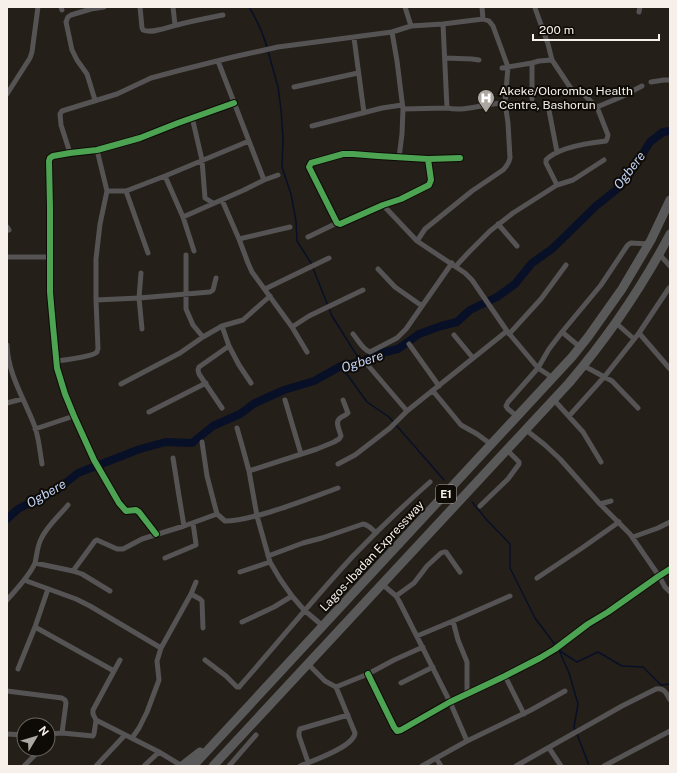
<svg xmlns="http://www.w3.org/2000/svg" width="677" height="773" font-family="'Public Sans',sans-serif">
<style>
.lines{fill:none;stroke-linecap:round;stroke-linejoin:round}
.stream{stroke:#081027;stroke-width:1.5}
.river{stroke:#081027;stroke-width:8}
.minor{stroke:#555354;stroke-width:5}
.motorway{stroke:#5a595a;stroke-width:9}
.cycleway-casing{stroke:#0e0a06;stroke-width:8}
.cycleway{stroke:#4ca352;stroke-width:6}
.labels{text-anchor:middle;stroke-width:4;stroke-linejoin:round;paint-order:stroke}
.shield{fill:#0e0a06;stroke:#b1aba6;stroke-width:1}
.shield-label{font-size:11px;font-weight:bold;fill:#f7f0ea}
.poi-label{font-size:12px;fill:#f7f0ea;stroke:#0e0a06;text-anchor:start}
.street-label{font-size:12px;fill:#f7f0ea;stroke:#0e0a06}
.water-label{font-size:13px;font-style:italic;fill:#c2d3f5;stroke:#0e0a06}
</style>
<rect width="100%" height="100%" fill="#241f19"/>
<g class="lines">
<path class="stream" d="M249,7C257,20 263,33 267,47
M268,51L278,87L281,109L283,138L282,167L291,194L296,221L297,241L311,263L332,316L361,362
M341,366L367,402L389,417L444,480
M472,502L486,519L510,544V568L535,618L559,650L569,673L578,704L574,727L575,730
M560,651L577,662L598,652L622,666L643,667L661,685L670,684
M577,734L588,763V766"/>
<path class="river" d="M7,519L18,509L37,499L58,489L78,473L140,449L166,442L192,443L213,426L240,414L255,403L284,390L314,381L341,366L361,362L377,354L398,349L419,334L441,326L457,322L470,310L497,297L515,284L532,263L552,249L596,206L621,186L635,166L650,142L663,132L670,131"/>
<path class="minor" d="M61,7L62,10
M140,7L142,28L143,30C152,34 168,27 177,25C192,21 208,18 223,15
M173,7L175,25
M405,7L411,26
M535,8L548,44L552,60L574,93L581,92L597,107L608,135L607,139L606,141C588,143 558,147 546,160V163L557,185
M639,12L640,7
M443,24L447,108
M392,32L397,61L403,109L402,134L399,158
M354,38L364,113
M445,58L472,59L479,60
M218,61L264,180
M502,68L532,63L539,61L552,60
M651,82L664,80H670
M294,87L358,73
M7,94L30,58L32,52L38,7
M532,99V63
M95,100L87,74L77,60L72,50L66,22L68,17L71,15L91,9L104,7
M548,105L557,152
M597,107L621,97L642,86
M403,109L447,108C467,112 485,103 505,103
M192,117L202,160L205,198L213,203
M312,126L382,108L402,105
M70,153L61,125L60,114L62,111L117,94L151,78L181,70L233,57L278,47L392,32L411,26L443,24L483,19
M428,159L431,180L429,185L401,199L383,205L340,224L337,223L309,167L311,163L343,154H353L378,156L428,159L460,158
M165,176L183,217L194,251
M107,191H126L165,176L249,141
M126,191L148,253
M222,200L239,239L248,263L252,272L292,327L307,352
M383,205L417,241L465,273L472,280L507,331L538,368L553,378
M183,217L244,190L264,180L278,175
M498,224L517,246
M7,227L9,230
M308,237L337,223
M239,239L290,227
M417,241L425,229L472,191L503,170C507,166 509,163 510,158L508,123L505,103L508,67L493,26L489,21L483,19L482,7
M659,254L670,266
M186,255V309L193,325L203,337
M7,257H50
M456,266L469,252L490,231L513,213L557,185L573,180L604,160
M378,269L395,287L422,306
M141,273L139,298L142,329
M265,289L329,258
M96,300L139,298L210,292L213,290L216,278
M616,323L634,339
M222,326L229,346L239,365L251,383
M292,327L309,316L363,290
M562,332L580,347
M639,333L670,369
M353,334C358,340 363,350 370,352L397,338L406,329L452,263
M509,334L541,299L566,265
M454,335L473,358
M409,344L439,386
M7,345C8,375 25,400 35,427C39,439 40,452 42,464
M57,361C64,360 92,357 97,352C97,351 97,350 98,349L96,300V259L100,224L107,191L97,150
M366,363L407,411
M584,366L612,381L638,408
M121,384L180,353L203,337L222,326L243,320L270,296
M433,391L461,425L477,434L492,445
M285,400L301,454
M554,400L583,432L601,462
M7,403L22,399
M222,408L199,374L198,370L199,367L229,346
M149,412L206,383
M569,416L605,376L639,333L669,288
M518,417L508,409L506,406L508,402L538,368L549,349L562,332L601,285L627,246L629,244L631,243L649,244
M237,428L243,449L249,471L257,516L270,562L280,579L292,596L304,610L323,626
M35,429L74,416
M526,430L545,445L560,459L600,504L630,534L659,576L665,587L670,592
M202,442L207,476L217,514L225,521C240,521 256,516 270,512C293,505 316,496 338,488
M173,458L179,496L184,526
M338,464L355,455L390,428L407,411L507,331
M249,471L317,449L334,442L339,439L341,436C340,431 335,423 339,419C342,416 345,416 348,413L343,400
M600,504L611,501
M480,506L508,479L519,464V462L507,450
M156,534L139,512L136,510L126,511L119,503L94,460L74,416L65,394L57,368L53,326L50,292V207L49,161L50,158L53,156L70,153L97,150L140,138L178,123L234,103
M633,537L658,528L670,522
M268,556L303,543L322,538L363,524C369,525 372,529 376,533
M165,558L196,545V544L193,523
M35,563L73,571L82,574L110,591
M73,571L95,541L97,540L117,549H123L142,539L184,526L217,514
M240,572L270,562
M537,578L582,548L619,522
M24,580L76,599L90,606L161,648
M382,584L396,596L399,601L450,702L467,741
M191,594L200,599L202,601L203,628
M396,596L414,583L427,566L441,553L444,552H446L460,572
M7,600C16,590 30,575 35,563C37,555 37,547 41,539C47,526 59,516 68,505
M453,621L458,640L467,662V693
M242,622L274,607L292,596
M35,627L114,671
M417,636L453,621L510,596
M205,660L226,676L237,687H239C278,643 314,598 353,556C378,530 404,505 430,482
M308,664L325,681L336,687L368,674L394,660L423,647
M18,669L35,627L48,589
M368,674L394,727L397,731L401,730L450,702L505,676L540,658L555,649L588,624L608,612L659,576L670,569
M505,676L524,714
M401,683L433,667
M7,691L62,698L65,700L66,703L62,733
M96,720L159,752L182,766
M7,734L24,735
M48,734L62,733L93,736L94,734L96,720L93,714V710L120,660
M132,738L139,728L147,712L159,680L157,661L161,648L191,594L196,582
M549,748L561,766
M436,758L441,766
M308,762L299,736V732L300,729L348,715
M24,766L35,755
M96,766L125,735
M144,766L159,752
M229,766L256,735
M300,766C312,761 354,747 355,733L336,687
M422,766L467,741L531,710L565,691
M516,766L622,706L656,689C664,687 667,694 670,700
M604,766L670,731"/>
<path class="motorway" d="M182,766L200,752
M193,766L572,357L588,337L622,289L651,240L670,200
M213,766L569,383C608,337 642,287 670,234"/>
<defs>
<path id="cycleway" d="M428,159L431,180L429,185L401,199L383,205L340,224L337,223L309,167L311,163L343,154H353L378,156L428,159L460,158
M156,534L139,512L136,510L126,511L119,503L94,460L74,416L65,394L57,368L53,326L50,292V207L49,161L50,158L53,156L70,153L97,150L140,138L178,123L234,103
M368,674L394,727L397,731L401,730L450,702L505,676L540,658L555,649L588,624L608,612L659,576L670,569"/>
</defs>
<use href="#cycleway" class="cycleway-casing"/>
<use href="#cycleway" class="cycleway"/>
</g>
<defs>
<symbol id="hospital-pin" viewBox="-11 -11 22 30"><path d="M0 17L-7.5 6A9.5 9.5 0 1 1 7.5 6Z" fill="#ada7a1" stroke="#0e0a06"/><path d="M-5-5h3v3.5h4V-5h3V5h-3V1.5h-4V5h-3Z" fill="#fff"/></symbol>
</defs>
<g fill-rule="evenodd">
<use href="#hospital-pin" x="476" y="88" width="20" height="27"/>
</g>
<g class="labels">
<rect class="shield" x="436" y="485" width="20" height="18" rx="3"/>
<g class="shield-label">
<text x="446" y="498">E1</text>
</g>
<g class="poi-label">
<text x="499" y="95">Akeke/Olorombo Health<tspan x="499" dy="14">Centre, Bashorun</tspan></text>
</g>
<g class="street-label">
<text transform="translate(372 556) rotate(-47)" y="4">Lagos-Ibadan Expressway</text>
</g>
<g class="water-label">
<text transform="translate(629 170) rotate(-53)" y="5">Ogbere</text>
<text transform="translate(362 361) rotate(-18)" y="5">Ogbere</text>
<text transform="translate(46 493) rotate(-30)" y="5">Ogbere</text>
</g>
</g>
<rect width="677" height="773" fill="none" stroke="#f7f0ea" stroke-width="16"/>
<g transform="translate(36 737) rotate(52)"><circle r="19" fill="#0e0a06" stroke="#6b6661"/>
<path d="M0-3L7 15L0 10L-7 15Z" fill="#ada7a1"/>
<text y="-6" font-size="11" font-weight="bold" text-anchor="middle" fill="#f7f0ea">N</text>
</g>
<path d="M533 34v6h126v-6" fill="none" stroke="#f7f0ea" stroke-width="2"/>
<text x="539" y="34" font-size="12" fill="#f7f0ea" stroke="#0e0a06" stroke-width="3" paint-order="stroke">200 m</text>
</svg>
